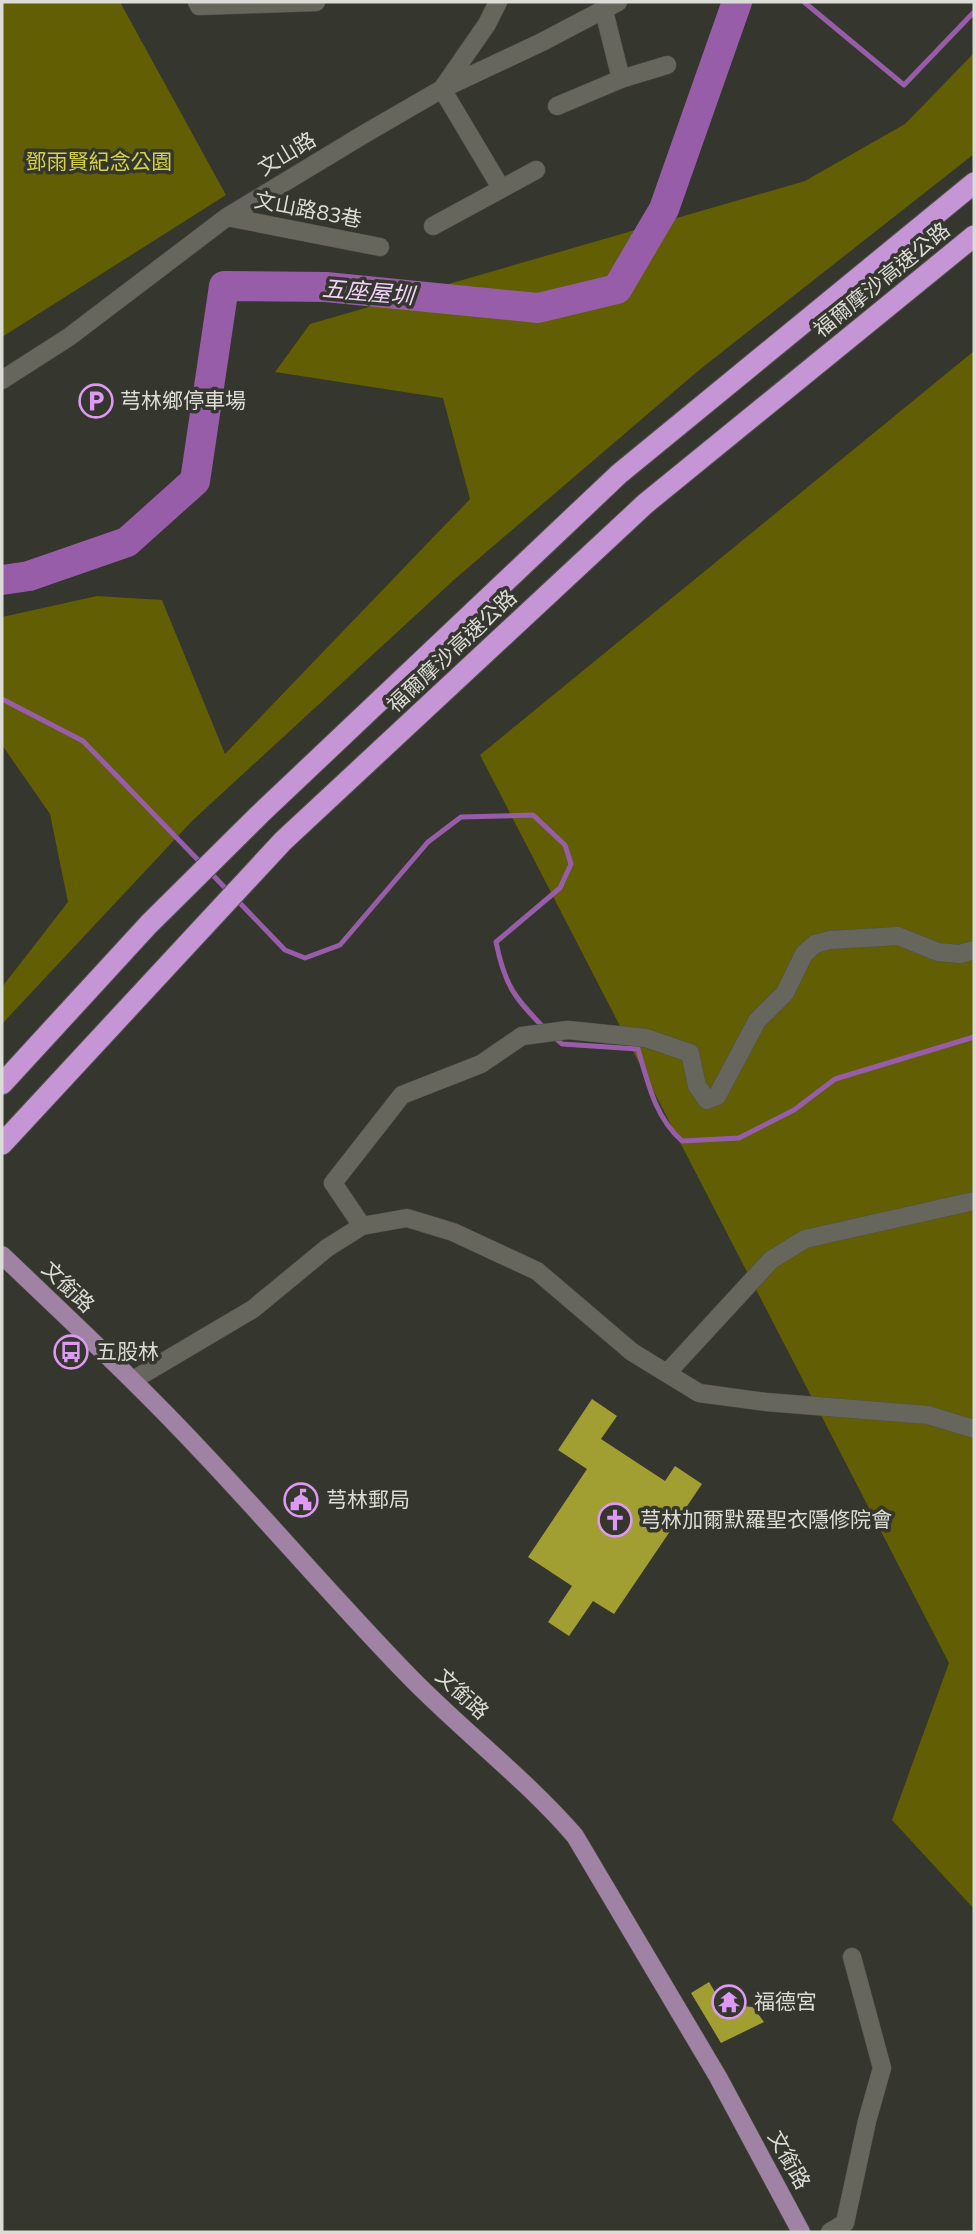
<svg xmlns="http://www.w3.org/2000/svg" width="976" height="2234" font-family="Commissioner,'Noto Sans TC',sans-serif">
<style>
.green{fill:#615e03}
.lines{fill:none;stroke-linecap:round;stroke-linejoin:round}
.stream{stroke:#975da8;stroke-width:5}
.river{stroke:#975da8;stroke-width:30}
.building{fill:#a19e32}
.minor-casing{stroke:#52524c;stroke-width:19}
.major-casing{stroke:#52524c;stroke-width:19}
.highway-casing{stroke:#52524c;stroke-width:23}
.minor{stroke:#66665d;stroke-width:18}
.major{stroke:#a082a5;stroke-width:18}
.highway{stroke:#c695d5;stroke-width:21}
.labels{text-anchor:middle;stroke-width:7;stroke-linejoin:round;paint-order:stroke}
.street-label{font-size:21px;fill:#dcdcd7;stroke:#35362d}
.park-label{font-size:21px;fill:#d6d244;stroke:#35362d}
.poi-label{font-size:21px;fill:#dcdcd7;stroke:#35362d;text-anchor:start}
.water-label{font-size:23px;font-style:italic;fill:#f1d2fa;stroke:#35362d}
</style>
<rect width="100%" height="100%" fill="#35362d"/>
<path class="green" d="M2,2H120L226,195L2,337Z
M974,53V154L698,371L456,578L192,821L2,1024V987L68,902L50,814L2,745V617L97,596L162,600L225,754L470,499L443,398L275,372L310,324L805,181L905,124Z
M974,351V1909L892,1820L949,1663L480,755Z"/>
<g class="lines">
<path class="stream" d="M804,2L904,85L974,12
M2,699L83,741L201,863
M208,870L228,891
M235,898L285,950L305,958L340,945L428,842L461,817L533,815L565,845L571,864L560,888L496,942C505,987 515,998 546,1030
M553,1036L562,1044L638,1049C648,1083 655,1117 682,1141L739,1138L794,1110L835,1079L974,1037"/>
<path class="river" d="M2,580L29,576L127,542L195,481L224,286L326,287L538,308L617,289L664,209L737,2"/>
</g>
<path class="building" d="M592,1399L617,1416L601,1439L665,1481L675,1466L702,1484L614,1614L593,1601L569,1636L548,1622L572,1586L528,1557L587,1469L558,1450Z
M709,1982L718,1997L731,1990L741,2006L753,2007L764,2022L721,2043L691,1993Z"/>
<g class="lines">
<defs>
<path id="minor" d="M197,2L199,6L316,2
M498,2L487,24L442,89L501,188
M604,11L621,79
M557,106L621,79L667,65
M227,217L380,247
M433,226L536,170
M2,380L69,337L227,217L366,133L442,89L542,42L618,2
M362,1226L333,1183L402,1095L481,1064L522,1036L568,1030L646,1038L690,1053L697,1086L707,1100L717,1096L757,1021L785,993L804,954L815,944L830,940L898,936L938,952L960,954L974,950
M667,1373L771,1260L805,1239L974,1201
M133,1380L253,1309L327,1248L362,1226L407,1218L453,1232L537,1271L632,1352L699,1393L766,1402L928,1415L974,1429
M830,2232L845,2223L867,2121L882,2068L852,1957"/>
<path id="major" d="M2,1255C71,1321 141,1386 206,1456C274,1528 338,1603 407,1674C461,1730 524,1777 575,1836L718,2077L801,2232"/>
<path id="highway" d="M2,1084L149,924L260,814L619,474L974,183
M2,1144L283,841L645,504L974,236"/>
</defs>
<use href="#minor" class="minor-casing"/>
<use href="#major" class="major-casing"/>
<use href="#highway" class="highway-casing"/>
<use href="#minor" class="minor"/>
<use href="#major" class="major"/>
<use href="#highway" class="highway"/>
</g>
<defs>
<symbol id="parking-ring" viewBox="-11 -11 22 22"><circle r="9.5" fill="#35362d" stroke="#dd99f3" stroke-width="1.5"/><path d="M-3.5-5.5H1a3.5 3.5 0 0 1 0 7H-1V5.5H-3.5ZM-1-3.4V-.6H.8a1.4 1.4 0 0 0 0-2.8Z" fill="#dd99f3"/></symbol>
<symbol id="bus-ring" viewBox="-11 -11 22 22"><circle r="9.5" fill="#35362d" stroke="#dd99f3" stroke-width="1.5"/><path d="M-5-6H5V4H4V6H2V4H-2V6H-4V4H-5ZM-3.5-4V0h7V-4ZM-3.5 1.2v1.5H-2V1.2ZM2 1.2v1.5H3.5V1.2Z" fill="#dd99f3"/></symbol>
<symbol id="civic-ring" viewBox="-11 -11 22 22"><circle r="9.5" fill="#35362d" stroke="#dd99f3" stroke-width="1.5"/><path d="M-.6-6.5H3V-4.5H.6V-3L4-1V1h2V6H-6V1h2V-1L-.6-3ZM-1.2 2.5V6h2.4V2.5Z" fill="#dd99f3"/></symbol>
<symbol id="church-ring" viewBox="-11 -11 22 22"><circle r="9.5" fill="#35362d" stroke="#dd99f3" stroke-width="1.5"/><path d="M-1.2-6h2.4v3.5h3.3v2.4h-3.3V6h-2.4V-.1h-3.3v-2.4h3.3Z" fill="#dd99f3"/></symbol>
<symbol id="temple-ring" viewBox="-11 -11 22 22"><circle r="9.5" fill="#35362d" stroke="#dd99f3" stroke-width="1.5"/><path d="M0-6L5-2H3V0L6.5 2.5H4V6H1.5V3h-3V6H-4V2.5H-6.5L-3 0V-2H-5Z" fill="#dd99f3"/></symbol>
</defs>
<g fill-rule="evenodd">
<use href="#parking-ring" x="77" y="382" width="38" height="38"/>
<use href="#bus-ring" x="52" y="1333" width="38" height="38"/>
<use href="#civic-ring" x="282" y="1481" width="38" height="38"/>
<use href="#church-ring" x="596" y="1501" width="38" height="38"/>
<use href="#temple-ring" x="710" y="1983" width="38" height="38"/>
</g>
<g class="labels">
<g class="street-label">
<text transform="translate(287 154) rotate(-31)" y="7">文山路</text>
<text transform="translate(308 210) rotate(11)" y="7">文山路83巷</text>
<text transform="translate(882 280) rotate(-39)" y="7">福爾摩沙高速公路</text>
<text transform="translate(452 651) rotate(-43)" y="7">福爾摩沙高速公路</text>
<text transform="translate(68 1287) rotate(44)" y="7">文銜路</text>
<text transform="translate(462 1694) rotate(43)" y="7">文銜路</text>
<text transform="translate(789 2160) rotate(61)" y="7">文銜路</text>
</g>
<g class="park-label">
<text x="99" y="169">鄧雨賢紀念公園</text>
</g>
<g class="poi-label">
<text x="120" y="408">芎林鄉停車場</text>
<text x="96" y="1359">五股林</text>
<text x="326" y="1507">芎林郵局</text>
<text x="640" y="1527">芎林加爾默羅聖衣隱修院會</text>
<text x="754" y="2009">福德宮</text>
</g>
<g class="water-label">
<text transform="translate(368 292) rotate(5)" y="8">五座屋圳</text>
</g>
</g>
<rect width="976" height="2234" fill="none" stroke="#dcdcd7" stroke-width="7"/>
</svg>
